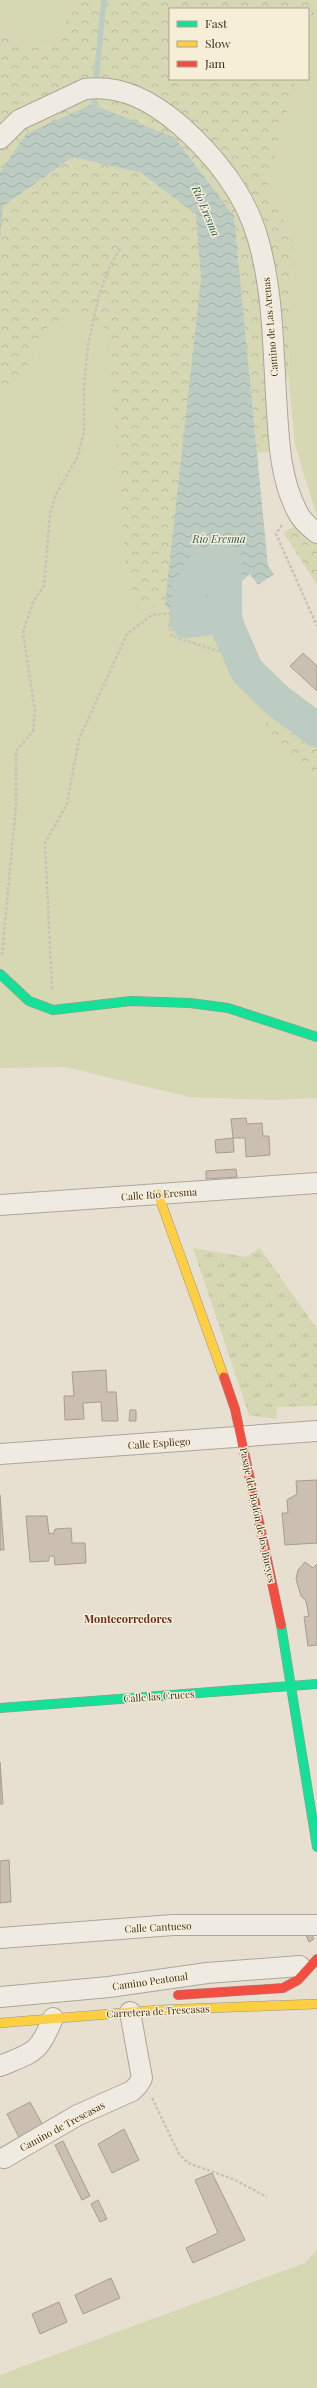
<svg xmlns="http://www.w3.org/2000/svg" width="317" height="2388" font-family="'Playfair Display',serif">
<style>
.green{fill:#d6d7b3}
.forest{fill:url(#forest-crowns)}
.park{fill:url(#park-tufts)}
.water{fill:url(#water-waves)}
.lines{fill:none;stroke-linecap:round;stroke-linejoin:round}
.stream{stroke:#bcccc2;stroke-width:5.5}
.river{stroke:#bcccc2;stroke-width:34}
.building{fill:#cbbfb2;stroke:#a89c90}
.street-casing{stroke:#ada599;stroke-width:22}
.fast-casing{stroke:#9c958a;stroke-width:10}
.slow-casing{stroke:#9c958a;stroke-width:10}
.jam-casing{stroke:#9c958a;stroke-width:10}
.path{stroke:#c8c2b9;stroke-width:2.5;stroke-dasharray:3 2;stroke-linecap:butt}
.street{stroke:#efebe3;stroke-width:20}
.fast{stroke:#16e098;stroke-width:9}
.slow{stroke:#ffcf43;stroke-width:9}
.jam{stroke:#f24e42;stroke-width:9}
.labels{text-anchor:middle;stroke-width:3;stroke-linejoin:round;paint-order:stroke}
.street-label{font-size:10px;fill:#3d2e20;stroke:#f7eed8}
.water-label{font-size:11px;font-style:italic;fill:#2f5d5a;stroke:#f7eed8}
.neighbourhood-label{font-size:11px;font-weight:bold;fill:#6b2e1e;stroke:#f7eed8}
</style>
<defs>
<pattern id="forest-crowns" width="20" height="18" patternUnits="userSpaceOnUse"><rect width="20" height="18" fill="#d6d7b3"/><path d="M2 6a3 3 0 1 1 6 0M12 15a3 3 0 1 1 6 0" fill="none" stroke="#b9b99a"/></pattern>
<pattern id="park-tufts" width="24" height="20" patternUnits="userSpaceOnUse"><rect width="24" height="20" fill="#d6d7b3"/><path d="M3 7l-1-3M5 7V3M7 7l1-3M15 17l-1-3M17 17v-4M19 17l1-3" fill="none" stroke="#b9b99a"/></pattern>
<pattern id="water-waves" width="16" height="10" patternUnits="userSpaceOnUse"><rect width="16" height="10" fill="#bcccc2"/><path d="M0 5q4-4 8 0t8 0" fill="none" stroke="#a2b0a6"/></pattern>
</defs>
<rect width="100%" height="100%" fill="#e7e0d1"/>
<path class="green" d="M0,0H70L61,43L26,49L0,25Z
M317,0V517L295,445L288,373L293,239L267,187L296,79H308V32Z
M196,184L224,608C228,627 236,655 247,671C260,690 298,716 317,730V1098L273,1100L189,1097L66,1067L0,1068V188Z
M317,2250V2388H0V2375L305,2263Z"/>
<path class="forest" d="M70,0H317L308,32V9H170V79H296L267,187L293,239L288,373L269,452L257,453L234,216L175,138L26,134L0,172V25L26,49L61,43Z
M73,157L141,173L196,214L201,279L165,604L138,610L126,568L111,373L105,327L77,314L44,329L23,376L0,397V226L3,206Z
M300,524L317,543V585L283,532Z
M245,633L256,664L305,728L317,717V774L282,751L227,657Z"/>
<path class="park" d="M193,1248L246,1257L260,1248L317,1329V1406L276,1407L277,1419L249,1415Z"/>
<path class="water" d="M92,104L175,138L234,216L268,566L274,574L258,585L250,574L232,590L235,605L172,613L165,604L201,279L196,214L141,173L73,157L3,206L0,240V172L26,134Z"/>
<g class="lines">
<path class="stream" d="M93,111L104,0"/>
<path class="river" d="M225,561V616L228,628L247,671L278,701L317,730
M202,568L189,590L187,621L225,616"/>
</g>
<path class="building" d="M303,653L317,666V691L290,666Z
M246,1118L247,1124L262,1123L263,1136H269L270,1155L246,1157L245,1138H233L231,1119Z
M233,1138L234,1152L216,1153L215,1140Z
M236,1169L237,1177L206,1179V1171Z
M106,1370L107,1392H116L118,1421H102L101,1402L83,1403L84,1419L65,1420L64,1396H74L72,1372Z
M130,1410H136V1421H129Z
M317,1480V1543L285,1545L282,1513H288L287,1500L297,1494L296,1481Z
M0,1495L4,1550H0Z
M26,1516H47L49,1534L54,1533L55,1529L71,1528L72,1543H85L86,1563L55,1565L54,1556H49V1561L30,1562Z
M305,1562L313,1568L317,1564V1645L308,1646L304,1617L309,1616L306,1601L301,1596L296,1579L298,1570Z
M0,1762L3,1804H0Z
M9,1860L11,1902L0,1903V1861Z
M310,1932L314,1939L309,1942L306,1935Z
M30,2102L45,2129L21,2141L7,2114Z
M124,2129L139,2160L112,2173L98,2144Z
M63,2141L90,2196L82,2200L55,2145Z
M212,2173L245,2240L193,2263L186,2248L218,2233L195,2180Z
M98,2200L107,2219L100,2222L91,2204Z
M111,2278L120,2298L83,2314L75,2295Z
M59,2302L67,2322L40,2334L32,2314Z"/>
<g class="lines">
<defs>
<path id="street" d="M0,139L19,120L85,89C122,84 153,102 181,126C214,155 246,195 258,239C274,294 273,354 277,411C279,445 281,480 297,511C301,520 309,527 317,533
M0,1205L317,1183
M0,1454L317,1431
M0,1938L173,1925H317
M0,1997L109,1987L207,1973L300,1966
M0,2066C34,2052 39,2053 53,2018
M4,2158L78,2115L132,2091L138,2085L142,2078L130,2012"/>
<path id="fast" d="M0,974L29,1001L53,1010L131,1001L190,1003L228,1008L317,1037
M281,1625L317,1847
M0,1708L317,1684"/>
<path id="slow" d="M158,1194L224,1377
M0,2023L158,2010L317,2004"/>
<path id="jam" d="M224,1377L235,1409L281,1625
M178,1995L283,1988L298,1980L317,1959"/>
</defs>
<use href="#street" class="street-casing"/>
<use href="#fast" class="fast-casing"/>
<use href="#slow" class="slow-casing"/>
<use href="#jam" class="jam-casing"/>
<path class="path" d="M282,525L276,534L317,626
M2,955L16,805V751L33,731L35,711L23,632L33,602L44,586L50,514L56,494L77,458L84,432V387L88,345L99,295L110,266L120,249
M52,989L45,843L67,804L79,739L127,634L152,615L172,613L169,627L172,636L221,652
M152,2098L179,2154L188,2163L233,2179L267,2197"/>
<use href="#street" class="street"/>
<use href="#fast" class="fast"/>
<use href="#slow" class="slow"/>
<use href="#jam" class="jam"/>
</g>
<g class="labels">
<g class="street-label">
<text transform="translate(270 327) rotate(-95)" y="4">Camino de Las Arenas</text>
<text transform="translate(159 1194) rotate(-4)" y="4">Calle Río Eresma</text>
<text transform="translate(159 1443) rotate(-4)" y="4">Calle Espliego</text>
<text transform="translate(258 1515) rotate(78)" y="4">Pasaje del Bodón de los Bueyes</text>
<text transform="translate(159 1696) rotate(-4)" y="4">Calle las Cruces</text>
<text transform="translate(158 1927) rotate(-3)" y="4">Calle Cantueso</text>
<text transform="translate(150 1981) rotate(-8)" y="4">Camino Peatonal</text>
<text transform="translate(158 2011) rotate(-3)" y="4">Carretera de Trescasas</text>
<text transform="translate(62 2126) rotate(-28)" y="4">Camino de Trescasas</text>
</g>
<g class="water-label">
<text transform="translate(206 211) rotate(67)" y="4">Río Eresma</text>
<text x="219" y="543">Río Eresma</text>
</g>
<g class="neighbourhood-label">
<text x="128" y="1623">Montecorredores</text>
</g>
</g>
<rect x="169" y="8" width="140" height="72" fill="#f7eed8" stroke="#ada18e"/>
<rect x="177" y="21" width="20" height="6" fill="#16e098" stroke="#ada18e"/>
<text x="205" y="28" font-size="12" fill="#3d2e20">Fast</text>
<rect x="177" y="41" width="20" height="6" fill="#ffcf43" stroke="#ada18e"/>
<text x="205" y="48" font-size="12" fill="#3d2e20">Slow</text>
<rect x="177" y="61" width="20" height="6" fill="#f24e42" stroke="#ada18e"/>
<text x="205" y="68" font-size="12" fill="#3d2e20">Jam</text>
</svg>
